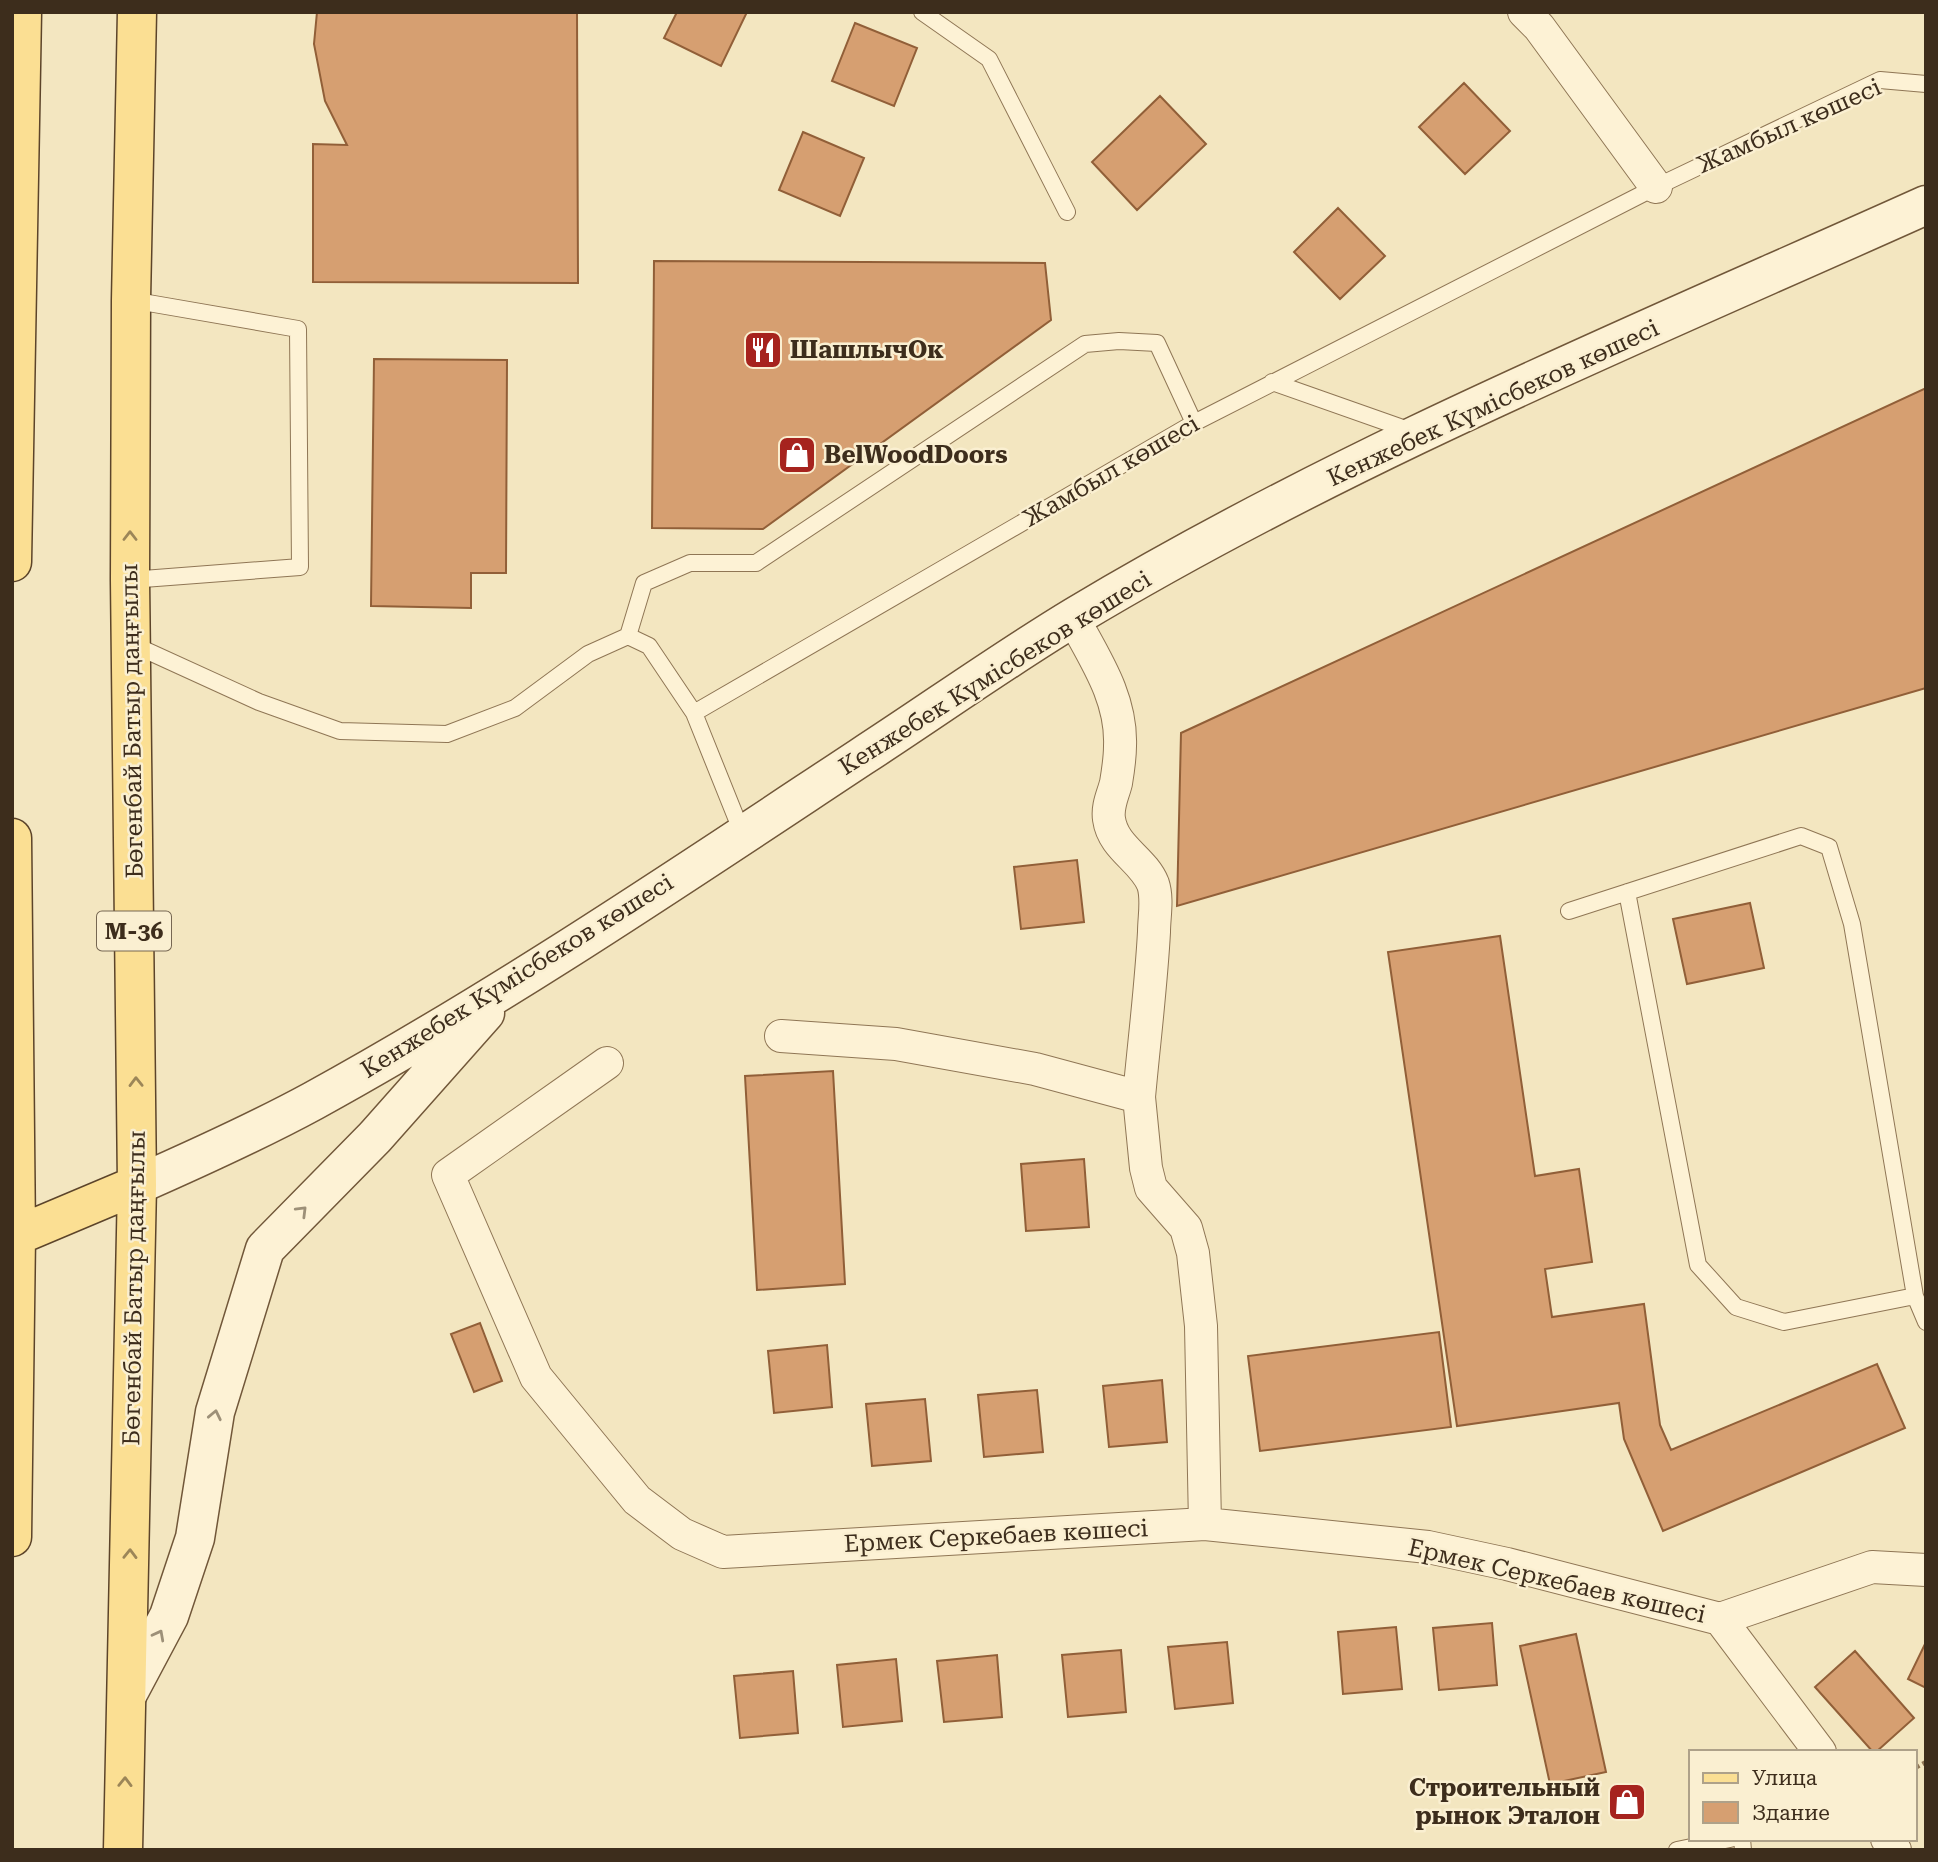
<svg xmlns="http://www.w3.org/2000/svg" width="1938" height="1862" font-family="'Roboto Serif',serif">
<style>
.building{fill:#d69f71;stroke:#915f38;stroke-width:2}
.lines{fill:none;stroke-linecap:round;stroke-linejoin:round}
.lane-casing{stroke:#8f7655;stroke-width:18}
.street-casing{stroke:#8f7655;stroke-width:34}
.secondary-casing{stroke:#715739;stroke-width:41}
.primary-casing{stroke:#5c442a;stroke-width:41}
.path{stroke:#8f7655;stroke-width:4.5;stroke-dasharray:5 3.5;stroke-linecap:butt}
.lane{stroke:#fdf2d5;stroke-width:16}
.street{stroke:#fdf2d5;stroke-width:32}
.secondary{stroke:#fdf2d5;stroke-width:38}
.primary{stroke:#fbdf93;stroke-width:38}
.oneway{stroke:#9c8658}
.oneway2{stroke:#9d9078}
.labels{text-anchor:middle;stroke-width:5;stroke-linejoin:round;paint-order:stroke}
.shield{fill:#faefd1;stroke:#766752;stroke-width:2}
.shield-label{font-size:23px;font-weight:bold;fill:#3d2d1c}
.street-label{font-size:24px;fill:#3d2d1c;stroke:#faefd1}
.poi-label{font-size:24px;font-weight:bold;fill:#3d2d1c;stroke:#faefd1;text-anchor:start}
</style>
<rect width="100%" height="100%" fill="#f3e6c0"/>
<path class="building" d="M317,12H577L578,283L313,282V144L347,145L325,101L314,44Z
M677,12H747L721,66L664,38Z
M855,23L917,48L894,106L832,81Z
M1464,83L1510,131L1465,174L1419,127Z
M1160,96L1206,144L1137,210L1092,162Z
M803,132L864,158L840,216L779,190Z
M1338,208L1385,256L1340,299L1294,252Z
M654,261L1045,263L1051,320L763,529L652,528Z
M374,359L507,360L506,573H471V608L371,606Z
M1926,388V688L1177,906L1181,733Z
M1077,860L1084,922L1021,929L1014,867Z
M1750,903L1764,968L1687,984L1673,919Z
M1500,936L1535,1176L1579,1169L1592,1262L1545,1269L1552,1317L1644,1304L1660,1425L1671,1450L1877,1364L1905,1428L1663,1531L1624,1439L1619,1403L1457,1426L1388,952Z
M833,1071L845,1284L757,1290L745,1076Z
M1084,1159L1089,1227L1026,1231L1021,1164Z
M480,1323L502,1381L474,1392L451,1334Z
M1439,1332L1451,1427L1260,1451L1248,1356Z
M827,1345L832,1407L774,1413L768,1351Z
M1162,1380L1167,1442L1109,1447L1103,1386Z
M1037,1390L1043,1452L984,1457L978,1395Z
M925,1399L931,1461L872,1466L866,1404Z
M1492,1623L1497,1685L1439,1690L1433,1628Z
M1396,1627L1402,1689L1343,1694L1338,1632Z
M1576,1634L1606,1772L1550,1784L1520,1646Z
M1227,1642L1233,1703L1175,1709L1168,1647Z
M1926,1642V1688L1908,1679Z
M1121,1650L1126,1712L1068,1717L1062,1655Z
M1855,1651L1914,1718L1876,1752H1873L1815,1687Z
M997,1655L1002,1717L944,1722L937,1661Z
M896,1659L902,1721L843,1727L837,1665Z
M793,1671L798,1733L740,1738L734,1676Z"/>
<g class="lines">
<defs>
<path id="lane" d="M922,12L989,59L1067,212
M1272,382L1414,432
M130,580L300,567L298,329L131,300
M628,636L644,583L690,563H756L1085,344L1119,341L1157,343L1194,423
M132,644L259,702L340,731L447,734L515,708L588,654L628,636L649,646L694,713L743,835
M694,713L1194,423L1656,187L1880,80L1926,84
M1627,892L1698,1265L1736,1307L1784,1322L1915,1296
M1569,911L1801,836L1829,847L1852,924L1915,1296L1926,1322
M1742,1839L1743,1850
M1677,1850L1730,1839"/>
<path id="street" d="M1524,12L1539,27L1656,187
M1073,618C1095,659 1122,698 1120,746C1120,758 1118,771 1116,783C1113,795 1107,806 1109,819C1113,848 1143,859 1153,884C1158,899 1154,917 1154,932C1151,987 1144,1042 1139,1097
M781,1036L896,1044L1035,1069L1139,1097L1146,1168L1151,1188L1186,1228L1193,1253L1201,1326L1205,1524
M607,1063L448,1175L536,1377L637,1500L682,1534L723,1552L1205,1524L1428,1547L1507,1564L1720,1619L1872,1567L1926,1570
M1720,1619L1820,1752
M1887,1839L1895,1850"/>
<path id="secondary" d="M137,1185C196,1159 256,1132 313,1101C502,997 681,876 861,757C932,711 1003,660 1076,616C1346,454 1639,334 1926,205
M127,1695L169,1616L195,1538L215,1412L265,1249L375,1137L485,1013"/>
<path id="primary" d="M12,562L22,12
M12,838L16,1236L12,1537
M16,1236L137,1185
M123,1850L137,1185L130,580L131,300L137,12"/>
</defs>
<use href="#lane" class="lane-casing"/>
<use href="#street" class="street-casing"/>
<use href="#secondary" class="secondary-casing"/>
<use href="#primary" class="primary-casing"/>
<path class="path" d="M1915,1768L1926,1762"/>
<use href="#lane" class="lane"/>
<use href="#street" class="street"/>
<use href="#secondary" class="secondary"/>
<use href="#primary" class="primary"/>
</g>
<defs><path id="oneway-chevron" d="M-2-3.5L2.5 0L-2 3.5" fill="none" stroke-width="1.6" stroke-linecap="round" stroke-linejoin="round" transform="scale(1.75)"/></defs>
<g class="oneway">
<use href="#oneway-chevron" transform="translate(130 536) rotate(-90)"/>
<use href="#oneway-chevron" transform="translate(136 1082) rotate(-91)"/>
<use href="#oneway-chevron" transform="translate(130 1554) rotate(-89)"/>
<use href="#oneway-chevron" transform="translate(125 1782) rotate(-89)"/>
</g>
<g class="oneway2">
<use href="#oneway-chevron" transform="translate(302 1211) rotate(-45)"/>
<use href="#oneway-chevron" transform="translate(215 1415) rotate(-78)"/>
<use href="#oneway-chevron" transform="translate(159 1635) rotate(-62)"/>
</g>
<defs>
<symbol id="restaurant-square" viewBox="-11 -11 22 22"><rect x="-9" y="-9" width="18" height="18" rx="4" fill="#a6231e" stroke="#faefd1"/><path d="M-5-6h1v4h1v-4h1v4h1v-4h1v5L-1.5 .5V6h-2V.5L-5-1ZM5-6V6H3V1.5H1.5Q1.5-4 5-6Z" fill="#fff"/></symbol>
<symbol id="shop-square" viewBox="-11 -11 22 22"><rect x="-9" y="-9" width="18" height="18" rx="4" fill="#a6231e" stroke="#faefd1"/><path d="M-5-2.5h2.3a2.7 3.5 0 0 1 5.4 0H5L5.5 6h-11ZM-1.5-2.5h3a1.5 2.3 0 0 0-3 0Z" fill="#fff"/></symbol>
</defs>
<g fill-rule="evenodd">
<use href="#restaurant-square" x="741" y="328" width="44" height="44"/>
<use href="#shop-square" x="775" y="433" width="44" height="44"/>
<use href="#shop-square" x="1605" y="1780" width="44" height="44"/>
</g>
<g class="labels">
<rect class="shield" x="97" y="911.5" width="74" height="39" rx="5"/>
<g class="shield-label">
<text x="134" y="939">M-36</text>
</g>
<g class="street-label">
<text transform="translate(1789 126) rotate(-24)" y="8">Жамбыл көшесі</text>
<text transform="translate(1493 403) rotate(-25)" y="8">Кенжебек Күмісбеков көшесі</text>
<text transform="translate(1111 471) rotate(-30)" y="8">Жамбыл көшесі</text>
<text transform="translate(995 673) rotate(-32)" y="8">Кенжебек Күмісбеков көшесі</text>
<text transform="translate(132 721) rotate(-91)" y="8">Бөгенбай Батыр даңғылы</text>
<text transform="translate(517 976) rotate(-32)" y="8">Кенжебек Күмісбеков көшесі</text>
<text transform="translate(134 1288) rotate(-89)" y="8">Бөгенбай Батыр даңғылы</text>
<text transform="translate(996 1536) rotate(-3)" y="8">Ермек Серкебаев көшесі</text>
<text transform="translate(1557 1581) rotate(13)" y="8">Ермек Серкебаев көшесі</text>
</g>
<g class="poi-label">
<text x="790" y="358">ШашлычОк</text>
<text x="824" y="463">BelWoodDoors</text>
<text x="1600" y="1796" text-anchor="end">Строительный<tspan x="1600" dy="28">рынок Эталон</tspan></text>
</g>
</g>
<rect width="1938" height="1862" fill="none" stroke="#3d2d1c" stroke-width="28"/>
<rect x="1689" y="1750" width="228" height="91" fill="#faefd1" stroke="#aea189" stroke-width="2"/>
<rect x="1703" y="1773" width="35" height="10" fill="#fbdf93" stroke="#aea189" stroke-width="2"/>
<text x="1752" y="1785" font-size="21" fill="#3d2d1c">Улица</text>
<rect x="1703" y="1802" width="35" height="21" fill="#d69f71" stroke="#aea189" stroke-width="2"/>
<text x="1752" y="1820" font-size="21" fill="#3d2d1c">Здание</text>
</svg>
